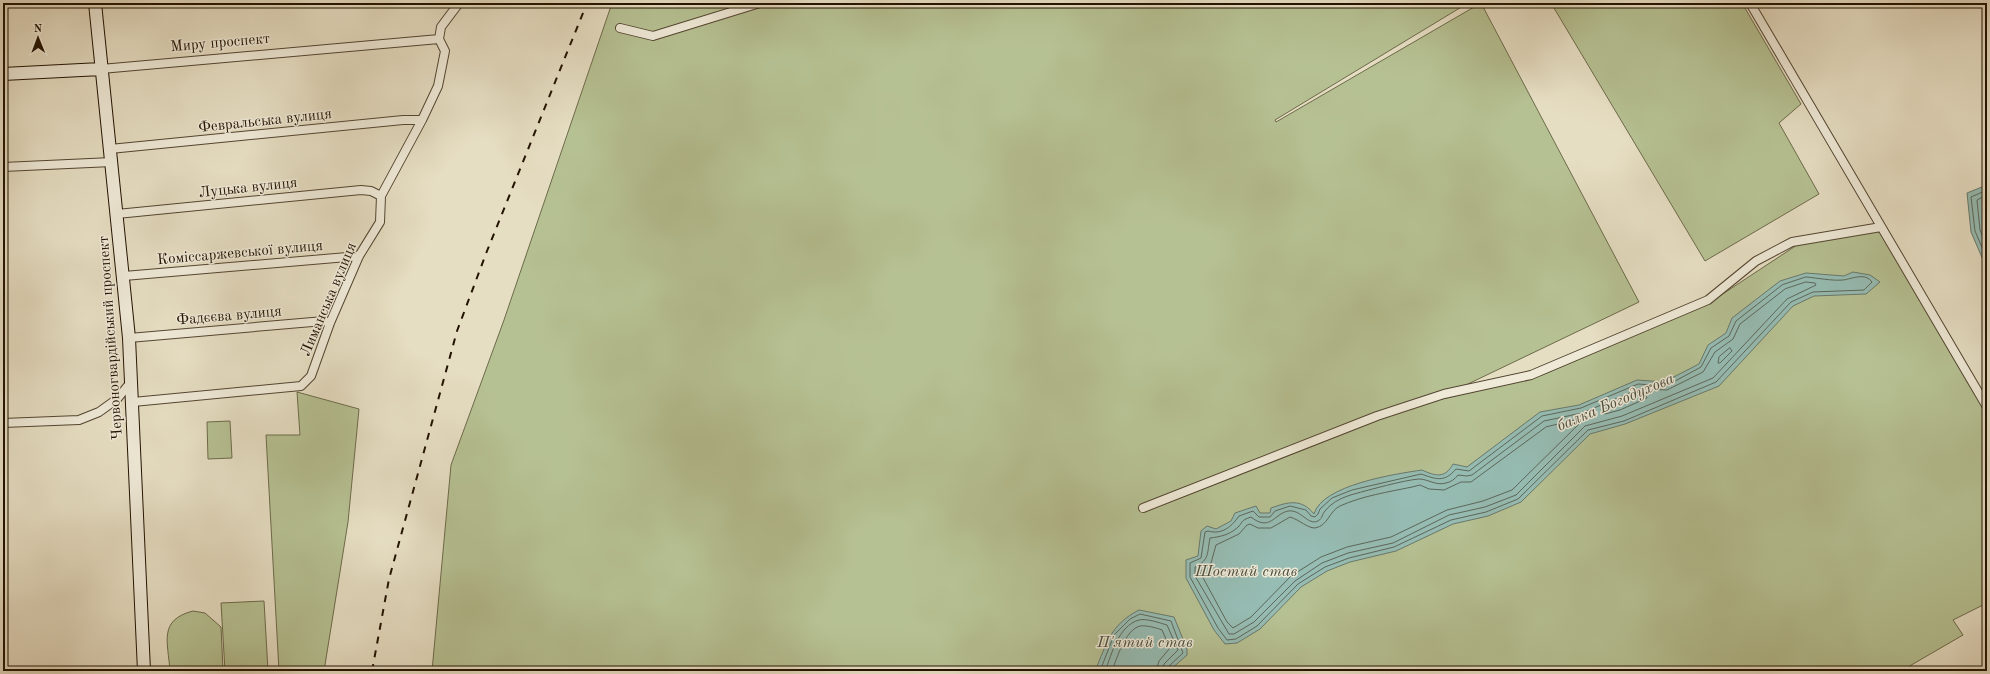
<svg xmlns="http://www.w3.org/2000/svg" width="1990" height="674" font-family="'Old Standard TT',serif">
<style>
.green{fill:#b6c193;stroke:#6c6a4a}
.water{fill:#96bcb3;stroke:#68786b}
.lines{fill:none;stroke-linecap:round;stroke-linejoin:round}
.shore{stroke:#5c675a;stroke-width:1}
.minor-casing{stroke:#534531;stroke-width:10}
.secondary-casing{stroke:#221200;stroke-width:14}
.minor{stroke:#efead8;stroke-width:8}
.secondary{stroke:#efead8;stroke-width:12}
.rail{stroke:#221200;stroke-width:2;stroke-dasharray:7 7;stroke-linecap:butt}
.labels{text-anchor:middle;stroke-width:3;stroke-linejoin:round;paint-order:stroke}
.street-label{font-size:15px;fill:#221200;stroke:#efead8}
.water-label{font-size:16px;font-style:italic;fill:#4b4e3f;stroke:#efead8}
</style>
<rect width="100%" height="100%" fill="#e6dec3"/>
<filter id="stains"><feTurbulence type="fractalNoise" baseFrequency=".005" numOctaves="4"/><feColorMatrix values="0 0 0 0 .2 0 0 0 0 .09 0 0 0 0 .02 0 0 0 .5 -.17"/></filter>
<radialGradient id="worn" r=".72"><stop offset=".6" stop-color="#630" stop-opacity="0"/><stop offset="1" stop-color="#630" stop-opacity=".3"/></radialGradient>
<path class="green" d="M612,3H1468L1275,120L1276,122L1481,3L1639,302L1445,395L1446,398L1542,375L1706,305L1797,245L1882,230L1987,413V603L1953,620L1963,635L1901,671H432L451,465L504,320Z
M1551,3H1742L1801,104L1779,123L1819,194L1705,261Z
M297,392L359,409L348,522L324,671H279L266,435H300Z
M230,421L232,458L208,459L207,422Z
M264,601L268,671H225L221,603Z
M193,611L205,613L221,627L223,671H170C168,642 158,620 193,611Z"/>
<path class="water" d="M1987,185V269L1971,232L1967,193Z
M1853,272L1870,275L1880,282L1866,294L1814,296L1793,306L1719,386L1625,424L1590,434L1521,502L1488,516L1453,524L1396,551L1350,562L1327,571L1301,587L1260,629L1237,643L1225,644L1214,630L1186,578V560L1198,556L1201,531L1207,526L1216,529L1231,521L1235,513L1256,506L1260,513H1270L1271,508C1288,502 1301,498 1314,514C1322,485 1395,474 1422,470C1435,476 1445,479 1453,464L1467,467L1540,412L1579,405L1637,380L1664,382L1699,364L1708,345L1726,333L1732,318L1780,281L1806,273L1844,276Z
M1139,610L1174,617L1187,649V655L1169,671H1095C1107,643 1110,625 1139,610Z"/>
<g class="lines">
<path class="shore" d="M1987,190L1971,197L1975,231L1987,259
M1987,195L1977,200L1980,230L1987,247
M1806,277C1818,278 1832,281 1843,280C1852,279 1865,272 1872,282L1864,290L1813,292L1791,302L1716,382L1624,421L1588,430L1518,499L1486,512L1451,520L1394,547L1349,558L1325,567L1298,584L1257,626L1236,639L1227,640L1218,628L1190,577V563L1201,558L1205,532L1208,531C1222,535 1231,527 1239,516L1253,511L1259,517H1270L1275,511L1290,506L1306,510L1311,516L1315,517L1318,514L1320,509L1332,498L1352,490L1421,474C1436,479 1444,483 1456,469L1469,471L1542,416L1581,408L1638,384L1666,386L1701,367L1711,348L1729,336L1736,321L1782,285Z
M1806,282L1815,283L1816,285L1787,299L1713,378L1622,416L1585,426L1516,495L1485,507L1449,515L1393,543L1348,553L1322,563L1295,581L1254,622L1234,634H1229L1195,576V567C1210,560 1207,552 1210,538C1219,537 1229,535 1237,528C1244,522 1239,521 1251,517C1270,532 1274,514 1288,511C1301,509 1308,526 1318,521C1323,518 1322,514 1325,511C1332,502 1343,497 1354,494C1369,490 1404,480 1419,479C1428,479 1436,486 1446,483C1451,482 1455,479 1458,475L1467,476L1472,475L1544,421L1582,413L1639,389L1667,390L1703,372L1715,352L1733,339L1740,324L1785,289Z
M1730,348L1732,351L1720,363H1718L1719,357Z
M1639,395L1646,396L1647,398L1620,410L1605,414L1603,413L1604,410Z
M1577,420L1579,424L1512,490L1483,501L1447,510L1391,537L1347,547L1321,557L1291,576L1251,617L1233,628L1227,622L1201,574V571L1211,563L1216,545L1239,534L1247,525L1250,524L1258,528H1271L1290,517C1300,520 1307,528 1315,528C1328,526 1329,511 1340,506C1362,496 1388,492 1412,487L1420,485L1429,489L1444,490L1461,482H1471L1546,427Z
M1100,671L1114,635L1130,619L1140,614L1171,621L1183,653L1168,667L1167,671
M1105,671C1112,654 1118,626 1139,620C1146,618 1160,623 1167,625L1178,650L1164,664L1162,671
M1112,671C1117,658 1125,630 1140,626C1146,625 1157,628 1162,630L1170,648L1159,661L1156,671"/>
<defs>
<path id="minor" d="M1750,3L1987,407
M620,28L653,36L760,3
M101,69L439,39
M110,149L403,120H422
M3,167L112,162
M117,214L361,190L371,191L381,196
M124,276L359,256
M129,338L324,321L330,323
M133,402L301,386L311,376L330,323L359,256L380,222L381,196L422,120L438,86L445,51L439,39L441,27L459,3
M3,423L79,420L99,412L117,399L131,382
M1143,508L1377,416L1444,394L1531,375L1708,300L1756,261L1792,242L1881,227"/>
<path id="secondary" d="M95,3L129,338L144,671
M3,74L101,69"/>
</defs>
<use href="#minor" class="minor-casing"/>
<use href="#secondary" class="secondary-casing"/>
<use href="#minor" class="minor"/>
<use href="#secondary" class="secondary"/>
<path class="rail" d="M372,671L389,579L457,331L487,251L587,3"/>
</g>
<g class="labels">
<g class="street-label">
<text transform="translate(220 42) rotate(-5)" y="5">Миру проспект</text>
<text transform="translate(265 120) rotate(-6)" y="5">Февральська вулиця</text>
<text transform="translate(248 187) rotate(-6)" y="5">Луцька вулиця</text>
<text transform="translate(240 252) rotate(-5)" y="5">Коміссаржевської вулиця</text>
<text transform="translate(328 299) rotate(-67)" y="5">Лиманська вулиця</text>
<text transform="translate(229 315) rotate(-5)" y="5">Фадєєва вулиця</text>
<text transform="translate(110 338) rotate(-94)" y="5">Червоногвардійський проспект</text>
</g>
<g class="water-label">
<text transform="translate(1615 401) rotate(-23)" y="6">балка Богодухова</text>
<text x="1246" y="576">Шостий став</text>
<text x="1145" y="647">П'ятий став</text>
</g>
</g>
<rect width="1990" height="674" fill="none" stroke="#e6dec3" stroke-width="16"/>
<rect x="4" y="4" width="1982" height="666" fill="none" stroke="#221200" stroke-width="2"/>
<rect x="8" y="8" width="1974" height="658" fill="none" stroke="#221200"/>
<g transform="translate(38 38) rotate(359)" stroke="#efead8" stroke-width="3" paint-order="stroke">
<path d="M0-3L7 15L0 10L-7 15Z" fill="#221200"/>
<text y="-6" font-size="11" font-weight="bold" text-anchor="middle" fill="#221200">N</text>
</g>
<rect width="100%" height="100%" filter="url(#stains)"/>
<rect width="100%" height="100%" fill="url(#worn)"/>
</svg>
